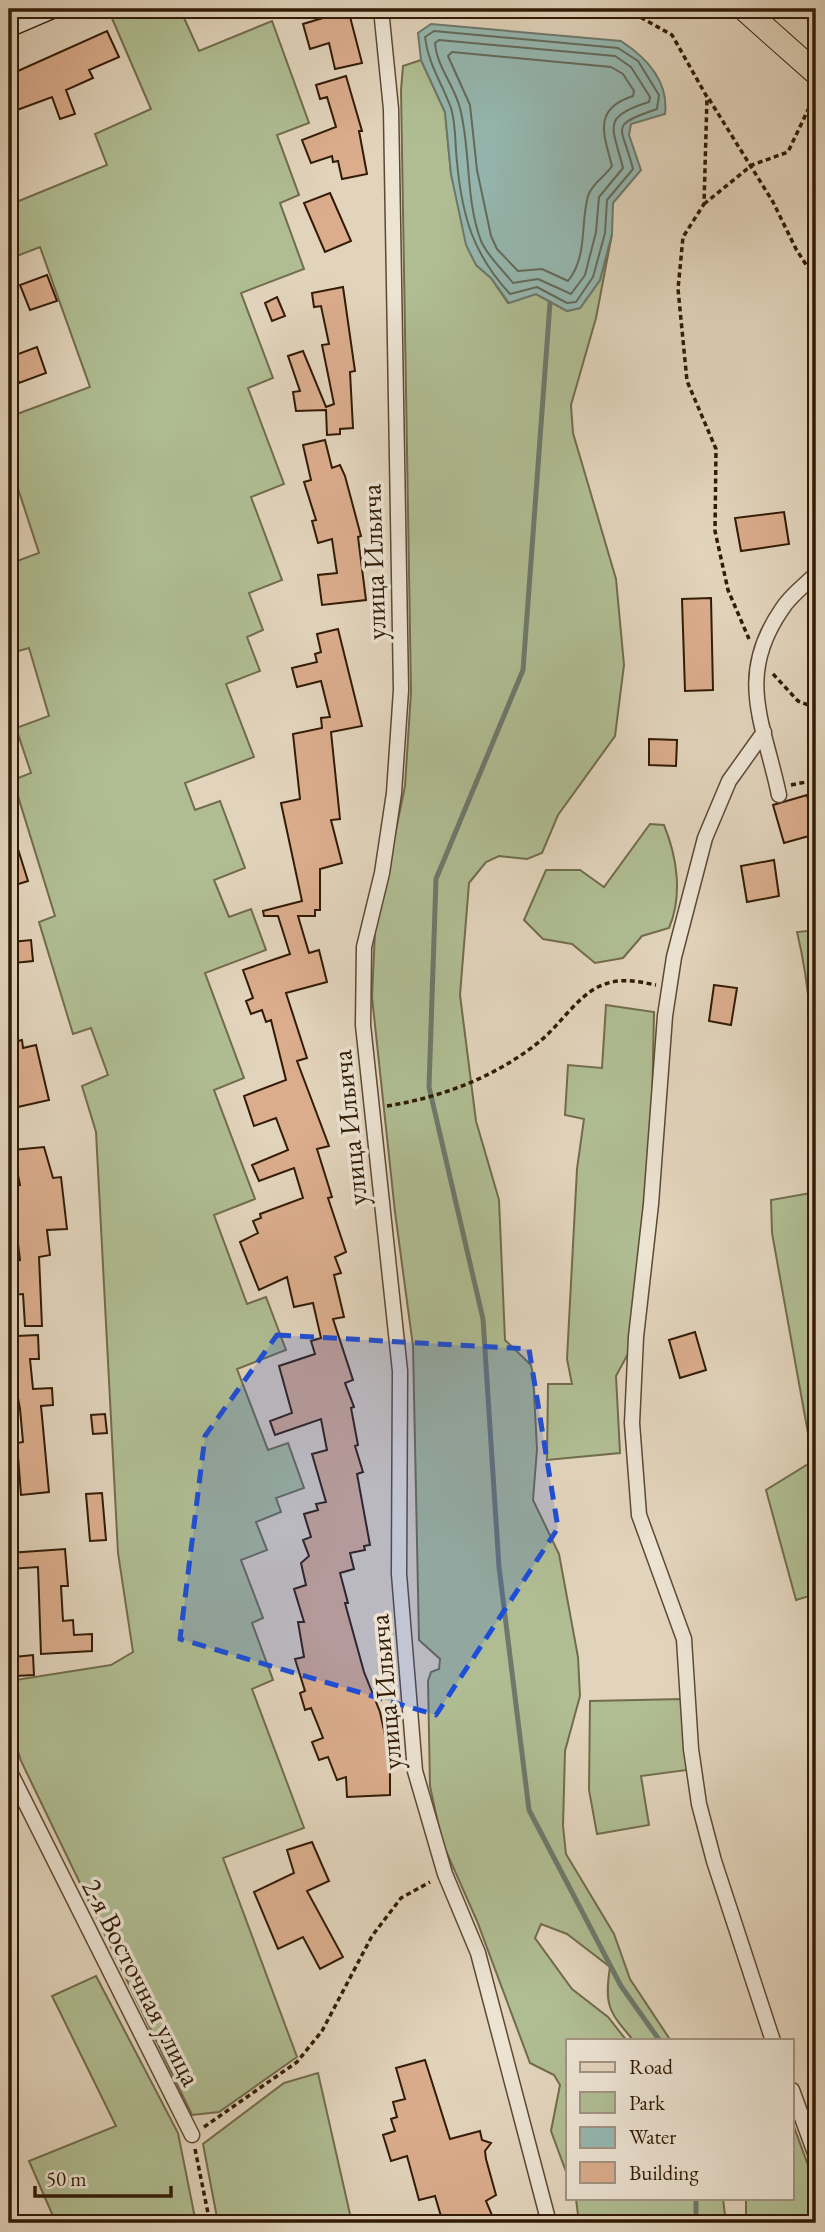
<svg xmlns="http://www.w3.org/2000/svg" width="825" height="2232" font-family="'EB Garamond',serif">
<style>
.green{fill:#b0bd93;stroke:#716c4c;stroke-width:2}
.water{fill:#95b8b1;stroke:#6d796c;stroke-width:2}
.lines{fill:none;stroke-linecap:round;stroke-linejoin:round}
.shore{stroke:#646a5b;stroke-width:2}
.stream{stroke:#6d796c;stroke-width:5}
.building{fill:#dbad8d;stroke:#321b05;stroke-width:2}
.street-casing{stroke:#5e4933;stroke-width:17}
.secondary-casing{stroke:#321b05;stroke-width:22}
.primary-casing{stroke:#321b05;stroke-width:25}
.path{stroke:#321b05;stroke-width:3.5;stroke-dasharray:5 3.5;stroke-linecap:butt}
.street{stroke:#ece3d3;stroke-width:14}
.secondary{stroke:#ece3d3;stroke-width:19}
.primary{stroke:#e2d4bc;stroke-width:23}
.marked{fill:#1d4ed8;fill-opacity:0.2;stroke:#1d4ed8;stroke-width:5;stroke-dasharray:14 9;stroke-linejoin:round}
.labels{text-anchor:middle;stroke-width:7;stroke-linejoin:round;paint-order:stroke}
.street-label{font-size:28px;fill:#321b05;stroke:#ece3d3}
</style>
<rect width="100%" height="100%" fill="#e2d4bc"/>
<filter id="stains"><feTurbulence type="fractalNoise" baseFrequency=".00286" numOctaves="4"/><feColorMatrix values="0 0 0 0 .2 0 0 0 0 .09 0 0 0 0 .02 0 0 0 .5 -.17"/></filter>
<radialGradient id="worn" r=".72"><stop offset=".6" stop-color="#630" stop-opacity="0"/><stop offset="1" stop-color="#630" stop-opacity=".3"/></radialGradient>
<path class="green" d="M108,9H180L199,51L272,21L309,123L277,135L299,195L280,203L304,269L241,293L273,378L248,388L284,484L251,497L282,580L249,593L263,630L247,637L260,671L226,684L254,757L185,783L195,810L220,801L245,868L214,880L229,917L251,909L266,950L205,973L244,1078L214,1090L255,1199L214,1215L247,1304L266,1297L286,1350L237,1369L268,1450L288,1443L304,1488L276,1498L281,1512L256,1522L267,1550L241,1560L263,1618L252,1623L273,1680L252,1689L304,1828L223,1858L297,2057L219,2112L192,2115L21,1761L9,1722V1681L111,1665L133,1652L118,1553L96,1132L82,1086L108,1075L91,1028L73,1034L39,922L55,916L13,780L31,773L16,728L49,716L29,648L11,653L9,564L39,553L9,461V417L90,387L40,247L9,259V205L107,165L95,134L151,109Z
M421,60L445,112L451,174L476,265L491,278L508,303L536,294L567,311L580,308L600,280L612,234L596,318L571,405L573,433L616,579L624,665L615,736L558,815L542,853L527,859L499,856L486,862L469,883L460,995L476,1121L499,1200L505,1340L531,1365L533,1374L537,1449L533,1500L559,1554L578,1657L580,1696L565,1751L563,1826L566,1854L614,1934L630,1979L671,2041H634C609,2012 604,2006 610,1967L567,1934L541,1924L535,1938L572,1989L608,2017L627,2041H568V2177L551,2131L560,2085L554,2075L530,2063L477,1921L442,1842L430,1786L428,1681L431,1672L439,1669L440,1659L419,1640L413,1346L395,1212L372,997L375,931L405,786L411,692L401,90L403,66Z
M650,824L664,825C677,857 683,895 669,928L642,936L623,958L595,963L572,944L543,939L524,920L546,870H580L604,887Z
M816,930V1594L796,1600L766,1490L813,1461L772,1233L771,1200L811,1193C813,1105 818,1018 797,932Z
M606,1005L654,1012L650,1202L629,1352L616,1376L620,1453L547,1460L548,1384H572L567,1359L577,1169L584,1119L565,1115L568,1065L602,1068Z
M683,1699L687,1770L641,1776L649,1825L597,1834L589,1790L590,1701Z
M96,1976L178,2133L196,2223H56L29,2161L116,2126L52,1996Z
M318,2073L352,2223H218L203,2144L284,2083Z
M794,2127L816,2187V2223H746V2199H792Z
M576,2199H723L726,2223H579Z"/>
<path class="water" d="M431,24L621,41C647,58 669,81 665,114L631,124L629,135L641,170L613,203L612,234L600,280L580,308L567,311L536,294L509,303L491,278L476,265L466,245L451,174L445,112L421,60L418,33Z"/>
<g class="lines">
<path class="shore" d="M434,31L618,48L638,61L659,95L657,109C607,126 622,125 633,169L607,200L605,233L593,277L576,302L567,303L537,287L510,294C473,254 462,216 457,162C455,145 456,124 451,108C442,83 428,64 425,37Z
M439,40L615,56L631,67L650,97L649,102C600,117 613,127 623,168L599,197L596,232L585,275L571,294L538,279L513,283C503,270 488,257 481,241C465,198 471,151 460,108C454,85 437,67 435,43Z
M452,52L611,67L623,74L634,91L633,96C592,109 604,135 612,166C605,177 592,183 588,196C580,225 588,256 568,281L542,269L518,271L497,249L491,236L477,170L470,105L448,56Z"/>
<path class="stream" d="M550,303L523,670L436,879L429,1087L483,1319L499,1567L529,1810L621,1986L660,2041
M696,2223V2199"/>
</g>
<path class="building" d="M324,9H348L362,63L335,69L329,43L310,49L303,24L326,17Z
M107,31L119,57L89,70L93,78L66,90L75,114L60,119L52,97L9,113V75Z
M346,76L362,131H359L367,174L342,179L338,161L333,162L332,156L311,163L302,140L336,127L327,97L320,99L316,85Z
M330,193L351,241L325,252L304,203Z
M47,275L57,301L30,310L20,285Z
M343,287L355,371L350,372L353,428L340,429V434L327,435L326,410L296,411L293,392L300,391L288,356L303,351L326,407L334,404L322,345L329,344L321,306L314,307L312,293Z
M277,297L285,316L272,321L265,303Z
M37,347L46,373L19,383L10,357Z
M325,440L332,468L340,465L345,476L361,536L358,537L366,600L322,605L318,575L337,573L332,539L318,543L312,521L316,520L304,482L311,480L303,445Z
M784,512L789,544L741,551L735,518Z
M711,598L713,690L685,691L682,599Z
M338,629L362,726L331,732L340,819L331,820L342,863L320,869V910H315V916H298L309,953L319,950L327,982L286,993L307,1058L297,1061L329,1146L317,1149L332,1197L328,1198L346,1252L335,1257L341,1273L334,1275L344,1317L333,1319L353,1380L345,1383L354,1407L351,1408L358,1445L355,1446L363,1472L357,1474L370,1545L364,1546L365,1550L350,1553L354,1569L340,1573L348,1603H345L364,1672L380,1712L390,1758V1795L347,1797L346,1777L337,1780L328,1757L319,1760L312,1742L323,1738L311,1708L305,1710L300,1693L305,1691L295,1659L304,1657L298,1622H304L294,1589L306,1585L301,1563L309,1556L303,1540L311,1537L304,1514L318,1510L316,1504L326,1502L312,1454L327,1450L321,1419L275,1435L270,1421L292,1413L279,1366L315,1354L311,1341L321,1338L313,1303L294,1307L287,1277L259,1290L240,1242L258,1233L253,1221L261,1218L260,1214L303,1198L294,1168L259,1181L252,1165L288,1150L276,1118L254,1126L244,1096L286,1080L271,1020L266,1022L262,1010L251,1014L246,1001L253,998L243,970L290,954L278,916H264L263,911L302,901L281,803L300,799L293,734L322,728L321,718L330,717L321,681L297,687L292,668L317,662L315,654L321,652L317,634Z
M649,739L677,740L676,766L649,765Z
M807,795L816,834L784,843L773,805Z
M12,830L28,881L9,887V831Z
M774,860L779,896L747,902L741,866Z
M31,940L33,961L14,963L12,942Z
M714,985L737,988L731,1025L709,1021Z
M22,1040L23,1048L36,1045L49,1100L9,1109V1043Z
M44,1147L53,1178L61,1177L67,1229L47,1230L50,1255L39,1257L42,1326H25L23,1294L11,1295L10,1261L20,1260L15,1219L9,1220V1186L20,1185L13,1150Z
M695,1332L706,1370L680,1378L669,1340Z
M38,1335L39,1359H30L33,1389L52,1388L53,1405L41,1406L49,1492L21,1495L17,1443L23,1442L20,1409L16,1387L9,1388V1361H15L17,1336Z
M105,1414L107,1433L93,1434L91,1415Z
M102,1493L106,1540L90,1541L86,1494Z
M65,1549L68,1586H61L63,1621L73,1620L74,1635L92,1634V1651L41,1654L38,1567L9,1569V1553Z
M33,1655L34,1675L15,1676L14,1657Z
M312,1842L329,1881L307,1891L343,1957L320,1969L303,1937L278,1949L254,1892L294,1873L287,1850Z
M425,2060L450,2139L480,2131L482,2140L491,2143L485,2151L486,2159L496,2195L486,2201L494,2220L484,2223H443L435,2196L419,2200L407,2156L391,2161L383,2135L395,2131L391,2119L397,2117L393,2102L405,2099L396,2068Z"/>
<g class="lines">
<defs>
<path id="street" d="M381,9L391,109L401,690L394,793L382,873L364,947L363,1025L400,1371L399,1574L415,1771L445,1874L478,1953L549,2223
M764,732L729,781L705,838L674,957L665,1016L651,1204L636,1337L632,1423L639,1515L684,1639L691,1749L699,1804L714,1861L773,2041
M779,795C764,723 735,677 782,609C790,596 805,585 816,574
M9,1770L192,2135
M792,2090L816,2156"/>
<path id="secondary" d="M9,27L51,9"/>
<path id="primary" d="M744,9L816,73"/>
</defs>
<use href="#street" class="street-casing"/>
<use href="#secondary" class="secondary-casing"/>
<use href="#primary" class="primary-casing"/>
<path class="path" d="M591,9L633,13L672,35L707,97L704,204L683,237L678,289L687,381L716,449L715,531L728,590L749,639
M709,99L773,202L796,249L816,280
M704,204L752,165L788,152L816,93
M773,674L798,701L816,708
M791,785L816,780
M387,1106C443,1097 495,1077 539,1042C559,1026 576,998 598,987C618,977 636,981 656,985
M204,2127L297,2062L322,2031L372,1936L401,1898L430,1882
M195,2149L210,2223"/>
<use href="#street" class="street"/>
<use href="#secondary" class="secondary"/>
<use href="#primary" class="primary"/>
</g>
<path class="marked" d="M277,1335L529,1349L558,1528L436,1715L180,1639L205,1436Z"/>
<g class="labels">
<g class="street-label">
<text transform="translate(373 562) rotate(-92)" y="10">улица Ильича</text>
<text transform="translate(349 1128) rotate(-96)" y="10">улица Ильича</text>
<text transform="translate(385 1692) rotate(-95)" y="10">улица Ильича</text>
<text transform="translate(142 1982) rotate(63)" y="10">2-я Восточная улица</text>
</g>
</g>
<rect width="825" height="2232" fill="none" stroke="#e2d4bc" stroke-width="35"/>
<rect x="10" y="10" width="804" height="2211" fill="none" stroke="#321b05" stroke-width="3.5"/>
<rect x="18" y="18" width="790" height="2197" fill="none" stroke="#321b05" stroke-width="2"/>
<rect x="566" y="2039" width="228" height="161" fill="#ece3d3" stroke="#a29381" stroke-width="2"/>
<rect x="580" y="2062" width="35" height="10" fill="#e2d4bc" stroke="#a29381" stroke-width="2"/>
<text x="629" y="2074" font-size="21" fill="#321b05">Road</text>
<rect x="580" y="2092" width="35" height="21" fill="#b0bd93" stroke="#a29381" stroke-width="2"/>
<text x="629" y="2110" font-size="21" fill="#321b05">Park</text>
<rect x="580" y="2127" width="35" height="21" fill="#95b8b1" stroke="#a29381" stroke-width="2"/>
<text x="629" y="2144" font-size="21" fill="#321b05">Water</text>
<rect x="580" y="2162" width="35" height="21" fill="#dbad8d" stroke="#a29381" stroke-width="2"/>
<text x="629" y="2180" font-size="21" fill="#321b05">Building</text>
<path d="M35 2186v10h136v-10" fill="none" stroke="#321b05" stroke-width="3.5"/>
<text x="46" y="2186" font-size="21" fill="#321b05" stroke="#ece3d3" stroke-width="5" paint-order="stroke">50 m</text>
<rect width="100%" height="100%" filter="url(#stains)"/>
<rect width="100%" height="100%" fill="url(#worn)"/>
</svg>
